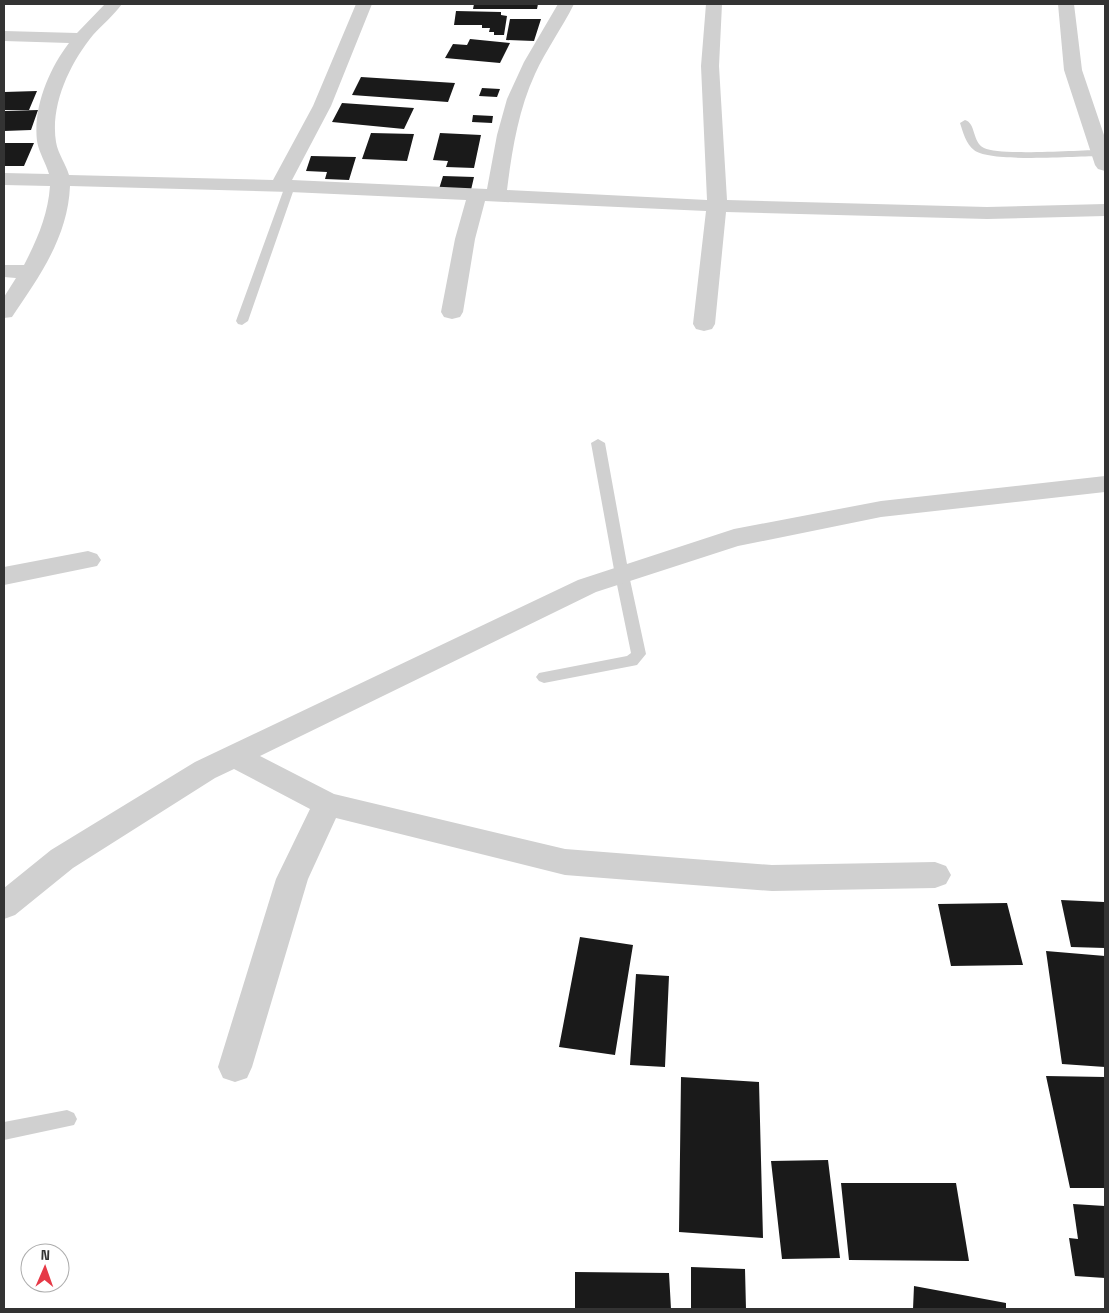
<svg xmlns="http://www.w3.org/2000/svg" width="1109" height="1313" font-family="'Space Grotesk',sans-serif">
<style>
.building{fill:#1a1a1a}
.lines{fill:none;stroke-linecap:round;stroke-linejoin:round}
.service{fill:#d0d0d0;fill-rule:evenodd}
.minor{fill:#d0d0d0;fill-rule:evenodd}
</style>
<rect width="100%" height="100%" fill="#fff"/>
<path class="building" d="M474,4H538L537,9H473Z
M456,11L501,12V15L507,16L504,35H494V32H489L490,28H482V25H454Z
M510,19H541L534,41L506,40Z
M470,39L510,43L500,63L445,58L453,44L467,45Z
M361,77L455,83L448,102L352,95Z
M482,88L500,89L497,97L479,96Z
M37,91L29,110H4V92Z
M342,103L414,108L404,129L332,122Z
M38,110L31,130L4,131V111Z
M473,115L493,116L492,123L472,122Z
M371,133L414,134L407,161L362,159Z
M440,133L481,135L474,168L446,167L448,161L433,160Z
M4,143H34L24,166H4Z
M311,156L356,157L349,180L325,179L327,172L306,171Z
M443,176L474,177L471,190L439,189Z
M1061,900L1104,902L1105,948L1071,947Z
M1007,903L1023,965L951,966L938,904Z
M580,937L633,945L615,1055L559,1047Z
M1046,951L1105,956V1067L1062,1064Z
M636,974L669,976L665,1067L630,1065Z
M1046,1076L1105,1077V1188H1070Z
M681,1077L759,1082L763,1238L679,1232Z
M828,1160L840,1258L782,1259L771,1161Z
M841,1183H956L969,1261L849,1260Z
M1073,1204L1105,1206V1278L1075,1276L1069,1238L1078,1239Z
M691,1267L745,1269L746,1309H691Z
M575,1272L669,1273L671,1309H575Z
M914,1286L1006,1303V1309H913Z"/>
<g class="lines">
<path class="service" d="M965,120C976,123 972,142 984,148C1001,156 1078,150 1101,150L1105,151V154L1101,156C1078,156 989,163 974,150C966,144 963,132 960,123Z
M290,183L295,186L248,321L242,325L238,324L236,321L285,186Z
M598,439L605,443L629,575L646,654L637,665L632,666L544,683L539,681L536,677L539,673L627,656L631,653L615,575L591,443Z
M67,1110L74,1113L77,1119L74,1125L4,1140V1122Z"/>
<path class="minor" d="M105,4H122C114,15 102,25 93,35C70,63 50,105 56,142C58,154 66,164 69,175L273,180L313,106L356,4H372L331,106L292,180L487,189L497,135L507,99L524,62L558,4H574C562,28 546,50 535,74C518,111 512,151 507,190L707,200L701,66L706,4H722L719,66L727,200L987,207L1105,204V216L987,219L726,212L715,324L712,329L704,331L696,329L693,324L706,211L485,201L475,239L463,312L460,317L452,319L444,317L441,312L455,239L466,200L290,192L70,186C68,237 39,277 12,317L4,318V297L16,278L4,277V265H24C37,240 48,215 50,186L4,185V173L49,174C46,163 39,153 37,141C33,107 49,69 69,43L4,41V31L77,33Z
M1058,4H1074L1082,70L1105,138V171L1098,169L1095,165L1064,70Z
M1105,476V492L881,517L738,546L596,592L260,756L334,794L565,849L772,865L935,862L946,866L951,875L946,884L935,888L772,891L565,875L336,818L308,879L252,1067L247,1078L235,1082L223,1078L218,1067L276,879L310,809L234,769L215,778L73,868L15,915L4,919V888L51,850L195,762L578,580L734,529L881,501Z
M88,551L97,554L101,560L97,566L4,585V567Z"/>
</g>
<rect width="1109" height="1313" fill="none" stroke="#333333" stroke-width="10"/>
<g transform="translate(45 1268) rotate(2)"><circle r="24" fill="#ffffff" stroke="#adadad"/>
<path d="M0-4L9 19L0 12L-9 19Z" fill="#e63946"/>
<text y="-8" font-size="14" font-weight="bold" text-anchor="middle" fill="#333333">N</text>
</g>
</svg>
